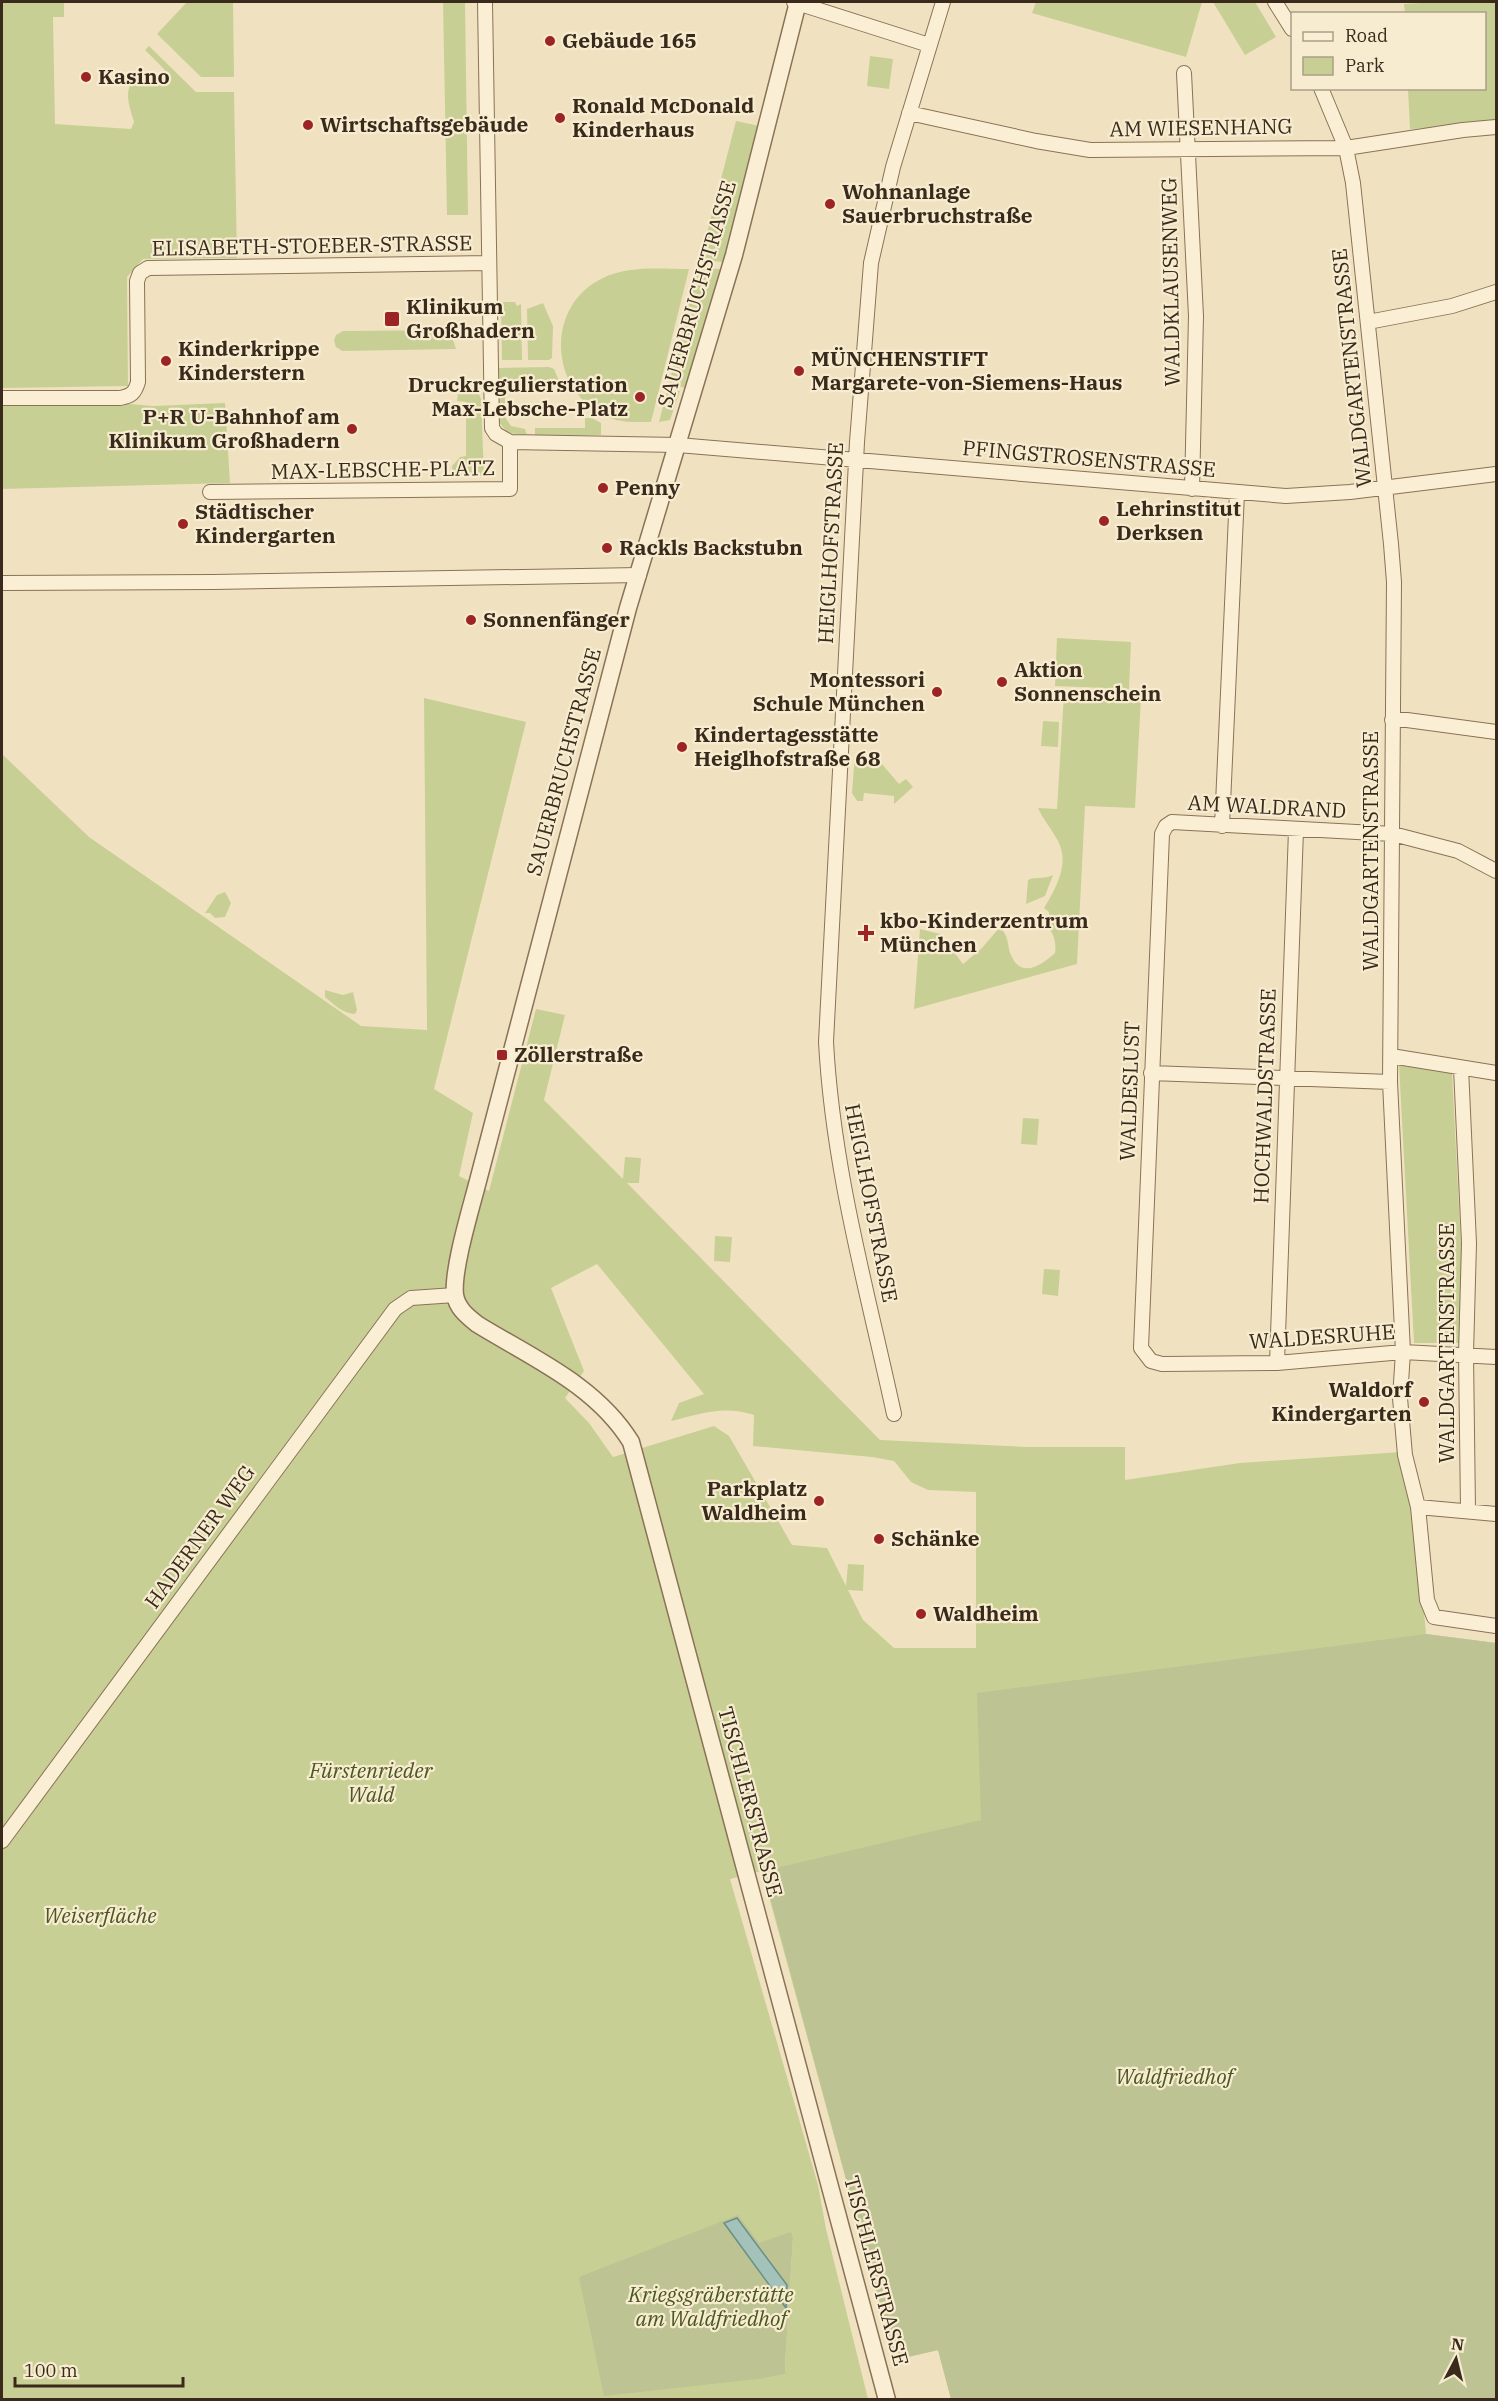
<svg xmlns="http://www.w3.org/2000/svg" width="1498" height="2401" font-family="'IBM Plex Serif',serif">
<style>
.green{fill:#c8cf94;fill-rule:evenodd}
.cemetery{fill:#bdc393}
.water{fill:#a3c2b9;stroke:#6a9087;stroke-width:1.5}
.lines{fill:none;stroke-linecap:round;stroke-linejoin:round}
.minor-casing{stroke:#8a7257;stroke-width:16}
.tertiary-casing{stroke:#8a7257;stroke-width:19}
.minor{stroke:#faefd4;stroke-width:14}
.tertiary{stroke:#faefd4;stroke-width:16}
.poi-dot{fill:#9c2425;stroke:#f7ecd0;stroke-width:2}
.labels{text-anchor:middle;stroke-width:4.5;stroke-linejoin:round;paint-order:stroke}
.poi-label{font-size:21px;font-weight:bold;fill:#392a1c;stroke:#f7ecd0;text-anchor:start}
.street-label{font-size:21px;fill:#392a1c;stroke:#f7ecd0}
.park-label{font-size:21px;font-style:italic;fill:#495722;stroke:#f7ecd0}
</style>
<rect width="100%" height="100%" fill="#f0e2c0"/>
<path class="green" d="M2,2H64V17H53L55,124L131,129L134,122C129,105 124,94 133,78L152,79L165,70L145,50L149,46L196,92H234L237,258L143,259L127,277L128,386L2,388Z
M187,2H233L234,77H201L157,34Z
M443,2H465L468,215H447Z
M1036,2H1202L1186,57L1032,13Z
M1213,2H1255L1276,37L1245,55Z
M1438,2H1496V124L1410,129L1408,89L1484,88V14L1405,13L1404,4Z
M870,56L893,59L889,89L867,86Z
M736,121L760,126L739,211L723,262L700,260Z
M698,268L721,269L685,388L669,383Z
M689,269L651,422C637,422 624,423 610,418C549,395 543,306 603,278C629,265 661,269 689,269Z
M503,302H515L517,306L521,304L522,360H502L501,305Z
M543,303L553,326L552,358L549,360H528L527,309Z
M456,330L453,340L456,349L342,351L336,347L334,340L336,335L343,331Z
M549,367L554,369L561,386L505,388V417L511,426L525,429L527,435L508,433L498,421L497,368Z
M668,387L680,391L670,420L659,422Z
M478,392L481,399L484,476H452V466L460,457L466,456V402L457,401L458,393Z
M225,403L230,483L2,489V404H131L153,406Z
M585,418H592L601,423V435L535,436V428H585Z
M1057,638L1131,642L1129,689L1055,686Z
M1064,694L1141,698L1135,808L1085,806L1077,964L914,1009L920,929L940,934L963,964L982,948L1000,927C1011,940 1006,945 1012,957C1022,979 1043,964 1055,953C1057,940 1052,929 1042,921L1049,918V912L1044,908C1056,888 1070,864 1058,841C1052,829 1043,820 1038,808L1057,809Z
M424,698L526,722L434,1089L473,1113L459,1176L489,1191L536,1009L565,1015L544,1100L623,1179L625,1157L641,1158L639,1183H627L880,1440L1027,1447H1125V1480L1240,1463L1401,1452L1415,1510L1426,1634L1496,1643V2399H951L938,2350L895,2360L762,1871L730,1879L818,2185L826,2229L868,2399H2V754L89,837L361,1026L427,1030ZM597,1264L704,1394L679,1403L671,1421C701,1414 723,1405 754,1415L753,1446L872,1457L894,1461L911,1482L928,1490L976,1492V1648H894L863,1620L848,1590L863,1591L864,1565L848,1564L846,1586L827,1548L792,1545L729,1436L714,1426L613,1457L589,1423L565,1398L584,1371L551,1288ZM791,2233L793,2237L785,2366L786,2374L766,2378Z
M1043,721L1059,722L1058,747L1041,746Z
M870,750L899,784L906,779L913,787L894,804V796L864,793L863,801H857L852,793L855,755H858V761H868Z
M1053,875L1045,896L1026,904L1028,880C1036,876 1042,880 1053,875Z
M225,892L231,903L225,917L215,918L210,913H205L217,895Z
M325,990L343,995L353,992L357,1010L355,1014C344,1014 333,1004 325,997Z
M1399,1065L1452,1073L1465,1322L1461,1343H1414Z
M1023,1118L1039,1119L1037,1145L1021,1144Z
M715,1236L732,1237L730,1262L714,1261Z
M1044,1269L1060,1270L1058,1296L1042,1294Z"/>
<path class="cemetery" d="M1426,1634L1496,1643V2399H951L938,2350L895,2360L763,1871L981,1820L977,1693Z
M738,2215L759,2243L791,2232L793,2237L785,2366L786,2374L766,2378L604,2396L579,2277Z"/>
<path class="water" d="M737,2218L787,2285L786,2308L724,2223Z"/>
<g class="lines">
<defs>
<path id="minor" d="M485,2L492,428L496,434L510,442L678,445L1286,496L1350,492L1496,474
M794,2L929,45
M1275,2L1292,29
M1184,73L1196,316L1192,489
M1321,88L1346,148L1353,183L1391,544L1394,582L1390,1082L1403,1352L1400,1398L1405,1455L1418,1507L1427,1600L1434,1617L1496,1626
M909,113L1036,141L1090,150L1346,148L1463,130L1496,127
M1368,322L1452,306L1496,292
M2,398H120C131,396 135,393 138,382L137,281L140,273L148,268L489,263
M210,492L510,489V442
M2,583L213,582L639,575
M1392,720H1407L1496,732
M1222,826L1237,493
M1496,871L1458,851L1393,834L1172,822L1166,826L1162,834L1141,1348L1151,1361L1162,1364L1277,1363L1403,1352L1496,1357
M1391,1056L1496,1073
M1461,1068L1469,1243L1466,1354L1468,1510
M1151,1073L1390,1082
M1277,1363L1296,830
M894,1414C867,1289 833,1171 826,1042L857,442L871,263L893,167L943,2
M1418,1507L1496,1514
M2,1841L395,1309L411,1298L455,1295"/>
<path id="tertiary" d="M798,2L734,255L628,608L479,1177C472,1205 452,1269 455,1295C457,1308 467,1316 477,1324C532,1358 596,1385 631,1442L887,2400"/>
</defs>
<use href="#minor" class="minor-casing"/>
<use href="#tertiary" class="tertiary-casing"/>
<use href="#minor" class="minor"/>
<use href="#tertiary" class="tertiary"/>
</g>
<g class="poi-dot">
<circle cx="550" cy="41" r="6"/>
<circle cx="86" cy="77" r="6"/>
<circle cx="560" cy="118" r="6"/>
<circle cx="308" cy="125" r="6"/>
<circle cx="830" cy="204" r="6"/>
<rect x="384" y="311" width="16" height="16" rx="3"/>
<circle cx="166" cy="361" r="6"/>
<circle cx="799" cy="371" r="6"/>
<circle cx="640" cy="397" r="6"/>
<circle cx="352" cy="429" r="6"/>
<circle cx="603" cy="488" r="6"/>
<circle cx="1104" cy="521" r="6"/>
<circle cx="183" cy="524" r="6"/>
<circle cx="607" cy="548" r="6"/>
<circle cx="471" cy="620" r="6"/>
<circle cx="1002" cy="682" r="6"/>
<circle cx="937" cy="692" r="6"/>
<circle cx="682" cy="747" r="6"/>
<path d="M863 924h6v6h6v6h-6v6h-6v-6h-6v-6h6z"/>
<rect x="496" y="1049" width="12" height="12" rx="3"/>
<circle cx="1424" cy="1402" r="6"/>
<circle cx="819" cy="1501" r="6"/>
<circle cx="879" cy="1539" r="6"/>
<circle cx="921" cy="1614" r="6"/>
</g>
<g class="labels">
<g class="poi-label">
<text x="562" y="48">Gebäude 165</text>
<text x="98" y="84">Kasino</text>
<text x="572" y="113">Ronald McDonald<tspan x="572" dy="24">Kinderhaus</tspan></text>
<text x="320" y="132">Wirtschaftsgebäude</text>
<text x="842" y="199">Wohnanlage<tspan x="842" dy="24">Sauerbruchstraße</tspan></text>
<text x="406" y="314">Klinikum<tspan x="406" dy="24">Großhadern</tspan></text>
<text x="178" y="356">Kinderkrippe<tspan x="178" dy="24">Kinderstern</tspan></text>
<text x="811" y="366">MÜNCHENSTIFT<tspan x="811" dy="24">Margarete-von-Siemens-Haus</tspan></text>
<text x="628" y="392" text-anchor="end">Druckregulierstation<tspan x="628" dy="24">Max-Lebsche-Platz</tspan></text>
<text x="340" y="424" text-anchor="end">P+R U-Bahnhof am<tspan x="340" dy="24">Klinikum Großhadern</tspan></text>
<text x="615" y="495">Penny</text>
<text x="1116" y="516">Lehrinstitut<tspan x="1116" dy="24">Derksen</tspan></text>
<text x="195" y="519">Städtischer<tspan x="195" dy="24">Kindergarten</tspan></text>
<text x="619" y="555">Rackls Backstubn</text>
<text x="483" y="627">Sonnenfänger</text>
<text x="1014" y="677">Aktion<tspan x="1014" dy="24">Sonnenschein</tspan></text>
<text x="925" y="687" text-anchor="end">Montessori<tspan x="925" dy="24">Schule München</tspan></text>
<text x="694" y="742">Kindertagesstätte<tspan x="694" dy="24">Heiglhofstraße 68</tspan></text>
<text x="880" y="928">kbo-Kinderzentrum<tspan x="880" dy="24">München</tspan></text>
<text x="514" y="1062">Zöllerstraße</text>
<text x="1412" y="1397" text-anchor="end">Waldorf<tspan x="1412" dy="24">Kindergarten</tspan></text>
<text x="807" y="1496" text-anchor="end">Parkplatz<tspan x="807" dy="24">Waldheim</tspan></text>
<text x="891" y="1546">Schänke</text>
<text x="933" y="1621">Waldheim</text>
</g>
<g class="street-label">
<text transform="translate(1201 128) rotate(-1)" y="7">AM WIESENHANG</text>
<text transform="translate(312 246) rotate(-1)" y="7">ELISABETH-STOEBER-STRASSE</text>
<text transform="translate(1171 282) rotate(-91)" y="7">WALDKLAUSENWEG</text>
<text transform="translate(697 294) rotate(-74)" y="7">SAUERBRUCHSTRASSE</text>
<text transform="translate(1352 368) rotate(-96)" y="7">WALDGARTENSTRASSE</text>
<text transform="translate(1089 459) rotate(5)" y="7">PFINGSTROSENSTRASSE</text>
<text transform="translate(383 470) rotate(-1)" y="7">MAX-LEBSCHE-PLATZ</text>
<text transform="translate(831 543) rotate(-87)" y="7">HEIGLHOFSTRASSE</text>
<text transform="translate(564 762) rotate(-75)" y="7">SAUERBRUCHSTRASSE</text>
<text transform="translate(1267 807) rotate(3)" y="7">AM WALDRAND</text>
<text transform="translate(1371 851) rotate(-90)" y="7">WALDGARTENSTRASSE</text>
<text transform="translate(1130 1091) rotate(-88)" y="7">WALDESLUST</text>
<text transform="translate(1265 1096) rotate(-88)" y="7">HOCHWALDSTRASSE</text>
<text transform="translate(871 1203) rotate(79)" y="7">HEIGLHOFSTRASSE</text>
<text transform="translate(1322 1337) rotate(-4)" y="7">WALDESRUHE</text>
<text transform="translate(1447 1343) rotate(-90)" y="7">WALDGARTENSTRASSE</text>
<text transform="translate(200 1537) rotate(-54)" y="7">HADERNER WEG</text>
<text transform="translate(750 1802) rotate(75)" y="7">TISCHLERSTRASSE</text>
<text transform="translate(876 2271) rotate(75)" y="7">TISCHLERSTRASSE</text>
</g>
<g class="park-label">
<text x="371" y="1778">Fürstenrieder<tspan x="371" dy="24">Wald</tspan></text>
<text x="100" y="1923">Weiserfläche</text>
<text x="1174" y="2084">Waldfriedhof</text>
<text x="711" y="2302">Kriegsgräberstätte<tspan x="711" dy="24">am Waldfriedhof</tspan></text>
</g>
</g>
<rect width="1498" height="2401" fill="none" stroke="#392a1c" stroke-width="6"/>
<rect x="1291" y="12" width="195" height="78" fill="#f7ecd0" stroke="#ab9e88" stroke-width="1.5"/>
<rect x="1303" y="32" width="30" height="9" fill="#faefd4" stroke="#ab9e88" stroke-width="1.5"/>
<text x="1345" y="42" font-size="18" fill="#392a1c">Road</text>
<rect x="1303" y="57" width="30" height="18" fill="#c8cf94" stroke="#ab9e88" stroke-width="1.5"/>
<text x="1345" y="72" font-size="18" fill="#392a1c">Park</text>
<g transform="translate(1456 2359) rotate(7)" stroke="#f7ecd0" stroke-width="4.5" paint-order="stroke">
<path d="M0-4.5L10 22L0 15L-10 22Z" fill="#392a1c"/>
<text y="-9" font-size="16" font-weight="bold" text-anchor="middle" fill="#392a1c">N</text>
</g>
<path d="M15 2377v9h168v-9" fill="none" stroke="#392a1c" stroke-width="3"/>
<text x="24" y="2377" font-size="18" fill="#392a1c" stroke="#f7ecd0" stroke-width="4.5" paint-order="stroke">100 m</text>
</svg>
